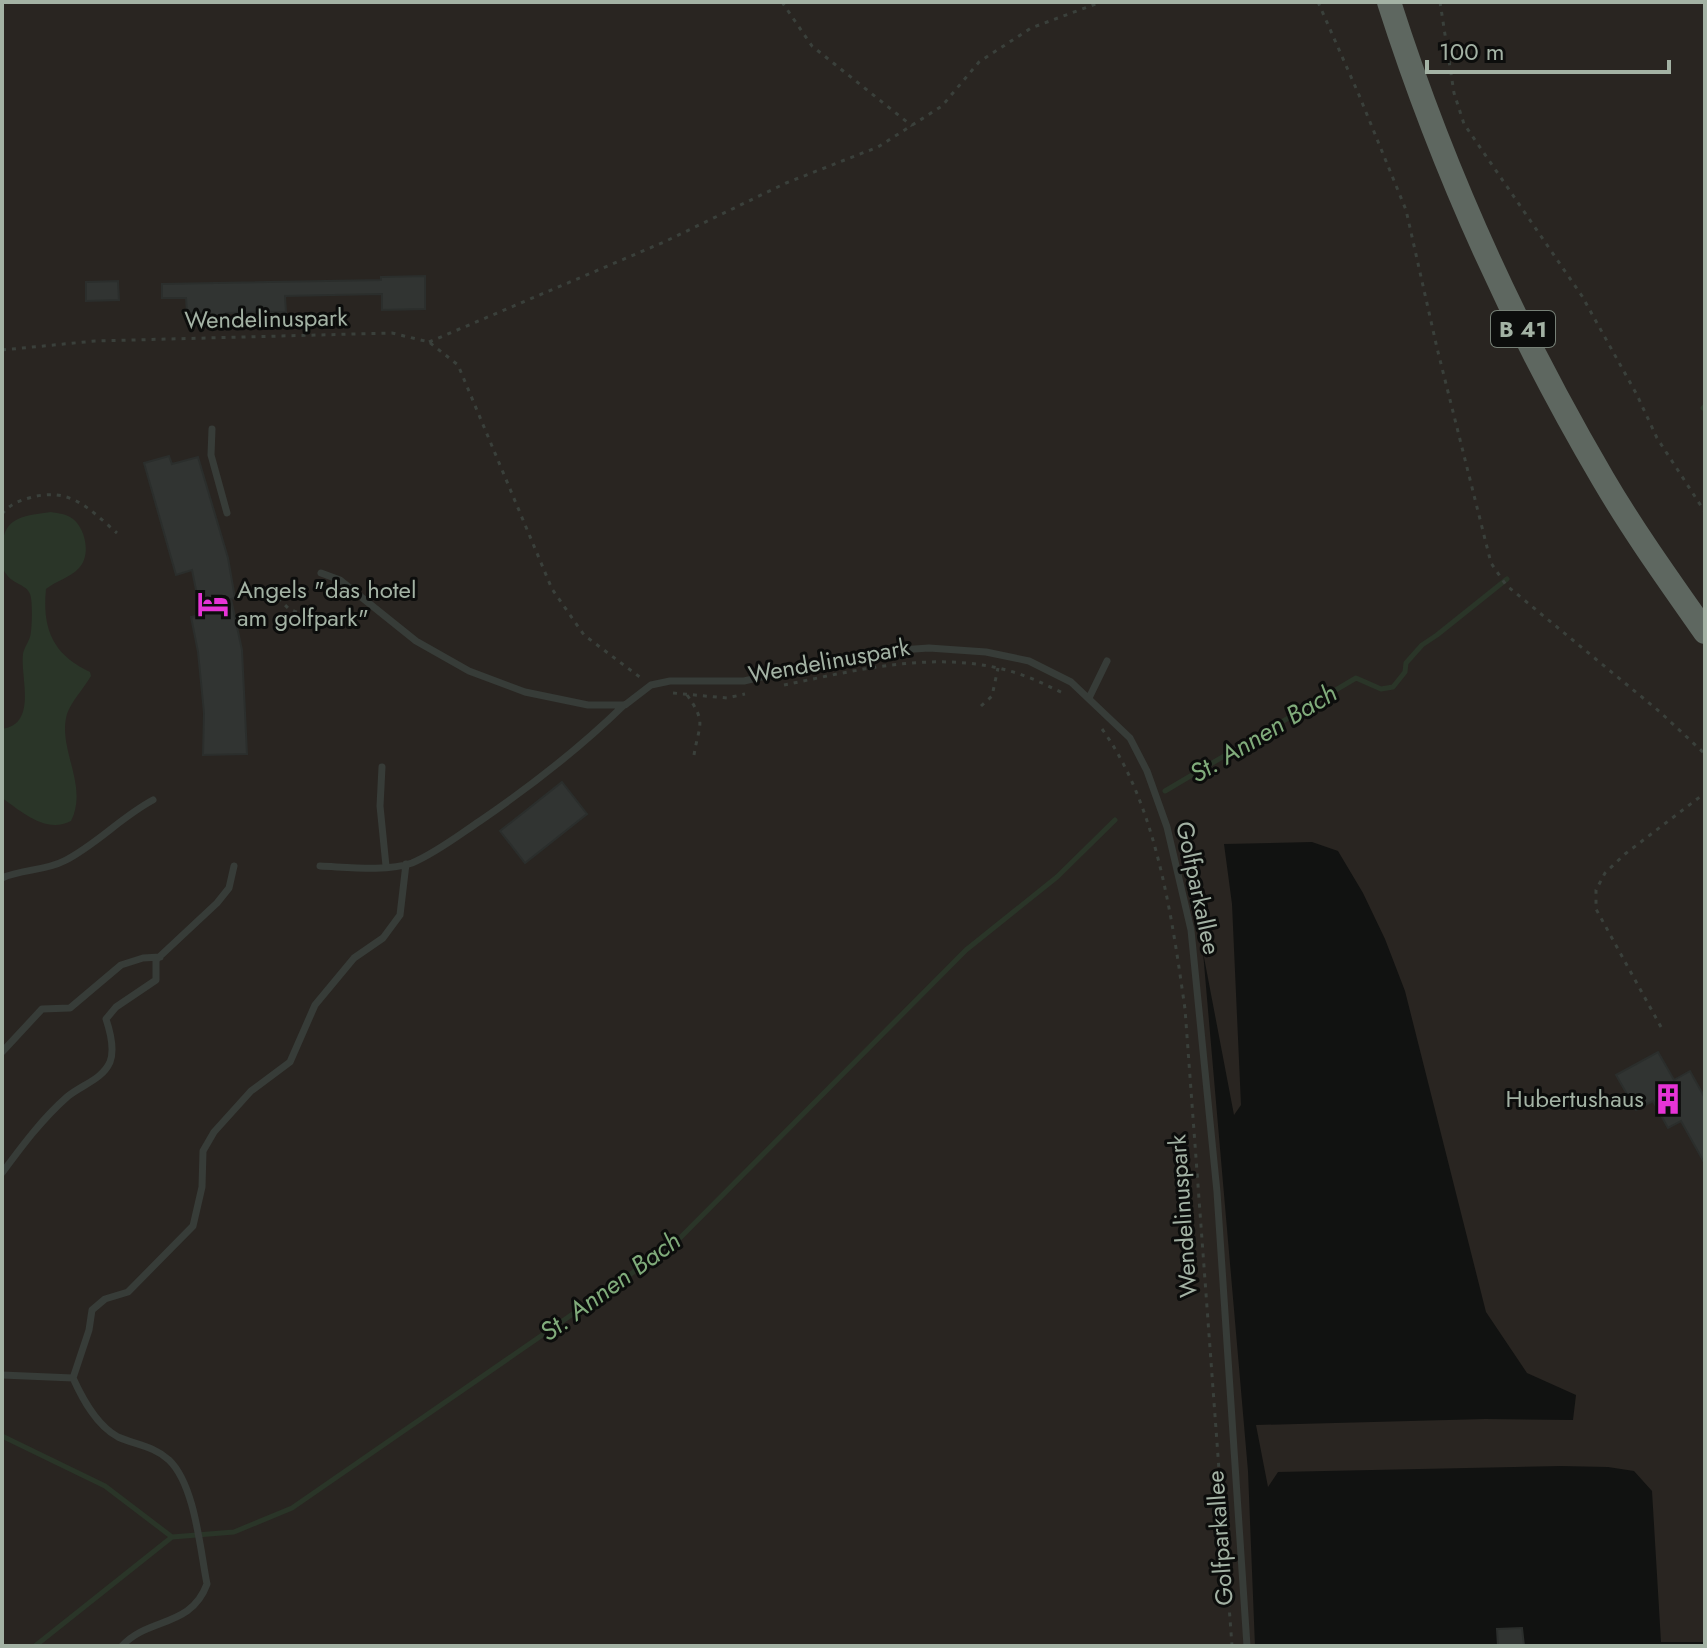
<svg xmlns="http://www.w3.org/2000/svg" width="1707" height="1648" font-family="Jost,sans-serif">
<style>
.green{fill:#292521}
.water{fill:#2a3528}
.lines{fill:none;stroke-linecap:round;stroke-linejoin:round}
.stream{stroke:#2a3528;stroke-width:5}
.building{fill:#313432;stroke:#2b2e2c;stroke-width:2}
.path{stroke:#3a403b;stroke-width:3;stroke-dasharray:4 6;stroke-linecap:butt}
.lane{stroke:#373c38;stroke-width:7}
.highway{stroke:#5e6760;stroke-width:24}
.labels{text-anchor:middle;stroke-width:6;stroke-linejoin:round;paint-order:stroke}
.shield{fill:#0c0d0c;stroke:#768076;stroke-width:2}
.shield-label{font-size:22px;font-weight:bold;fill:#a3b2a4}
.street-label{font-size:24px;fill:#a3b2a4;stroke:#0c0d0c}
.poi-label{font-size:24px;fill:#a3b2a4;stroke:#0c0d0c;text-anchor:start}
.water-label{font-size:26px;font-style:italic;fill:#80ac7b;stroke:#0c0d0c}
</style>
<rect width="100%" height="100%" fill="#111211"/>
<path class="green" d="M2,2H1705V1642H1661L1652,1491L1634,1471L1608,1467L1561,1466L1278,1472L1268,1487L1256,1425L1485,1419L1573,1420L1576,1395L1527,1373L1486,1312L1405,991L1385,939L1363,893L1338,851L1312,842L1224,844L1232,904L1241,1105L1234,1115L1203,952L1248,1471L1255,1646H2Z"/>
<path class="water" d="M51,512C57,513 65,514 70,517C85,525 92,555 79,568C71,577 56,581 46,589C42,629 53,655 90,672L91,676C84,688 71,702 67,714C57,749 89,785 71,821C46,834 22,812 2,798V729C38,724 20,677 23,654C24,648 28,643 30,637C32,631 33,601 30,594C27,585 12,583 7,575C1,568 2,561 2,552C2,517 21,516 51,512Z"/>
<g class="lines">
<path class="stream" d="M1703,408L1705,406
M1165,791L1356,678L1381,689L1393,687L1405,672L1406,663L1422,645L1437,635L1507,579
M2,1436L105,1486L172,1537
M35,1646L172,1537L234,1532L292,1508L674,1244L966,950L1057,877L1115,820"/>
</g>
<path class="building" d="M425,276V309L382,310V294L285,296L286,312L226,313V319H208V313H187L186,298H162V284L381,280V277Z
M118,281L119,300L86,301V282Z
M169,456L172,464L198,457L228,558L235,598L231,599L242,650L247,754L203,755L204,713L198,652L191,617L201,615L192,570L176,575L144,463Z
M562,782L587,814L525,863L500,831Z
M1658,1052L1674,1080L1690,1071L1705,1098V1164L1681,1121L1668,1128L1653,1101L1636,1110L1616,1075Z
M1522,1628L1524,1646H1498L1497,1629Z"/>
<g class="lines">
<path class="path" d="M782,2L812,46L912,126
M1318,2L1359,95L1406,210L1437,348L1491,563L1506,585L1660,712L1705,754
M1440,2L1454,93L1464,124L1582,296L1637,395L1657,438L1705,512
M429,342L664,242L786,183L878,147L942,106L979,62L1031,28L1101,2
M2,350L95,341L392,333L429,342L458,365L552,589L584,635L641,678
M2,514C9,505 18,501 29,498C70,486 88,508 117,533
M278,598L289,609L299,613
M784,685C862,669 947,647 1025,676C1039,681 1052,688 1065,694
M673,693L727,698L745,694
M687,695C707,723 699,724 694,755
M981,706L992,696L998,668
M1102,729C1157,805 1172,918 1185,1009L1232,1646
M1661,1027L1596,909V890L1605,873L1625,854L1705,793"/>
<path class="lane" d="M212,429L211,455L227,513
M321,573L340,580L416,641L469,671L525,692L588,705H625L651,685L670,681H744L871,652L929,648L986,652L1029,661L1071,682L1130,738L1147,771L1167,827L1191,930L1217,1192L1247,1646
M1089,698L1107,661
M382,767L380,806L386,866
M320,866C346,867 387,872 412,863C436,853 459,835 480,821C531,786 580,748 624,705
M2,878C21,869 45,871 64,861C96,845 121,817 153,800
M2,1052L42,1009L70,1008L121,965L143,958L160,957
M2,1173C22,1146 42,1119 67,1097C81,1085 102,1080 110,1062C115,1049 110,1031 106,1019L116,1007L156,980V960L217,903L229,888L234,866
M2,1375L73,1378
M122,1646C148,1617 191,1628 207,1584C200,1549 195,1485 169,1460C154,1446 136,1445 118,1437C97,1426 83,1400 73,1378L89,1330L92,1310L105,1299L128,1292L193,1226L202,1187L203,1151L214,1132L251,1091L290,1062L315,1005L354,958L383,938L400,915L406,864"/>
<path class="highway" d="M1389,2C1442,168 1515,329 1603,479C1634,532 1670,582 1705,632"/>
</g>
<defs>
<symbol id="hotel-bare" viewBox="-9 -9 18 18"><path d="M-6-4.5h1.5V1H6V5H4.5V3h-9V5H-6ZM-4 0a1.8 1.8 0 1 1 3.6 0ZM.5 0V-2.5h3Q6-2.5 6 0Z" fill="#e634d6" stroke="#0c0d0c" stroke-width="2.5" paint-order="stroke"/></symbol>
<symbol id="building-bare" viewBox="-9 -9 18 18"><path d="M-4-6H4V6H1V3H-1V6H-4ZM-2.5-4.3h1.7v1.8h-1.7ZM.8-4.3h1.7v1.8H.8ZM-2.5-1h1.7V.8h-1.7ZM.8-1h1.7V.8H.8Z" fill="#e634d6" stroke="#0c0d0c" stroke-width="2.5" paint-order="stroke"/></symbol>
</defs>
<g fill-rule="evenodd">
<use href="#hotel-bare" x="191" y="582" width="44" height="44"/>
<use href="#building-bare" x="1646" y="1077" width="44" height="44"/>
</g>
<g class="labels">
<rect class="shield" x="1491" y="311" width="64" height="36" rx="6"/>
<g class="shield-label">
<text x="1523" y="337">B 41</text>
</g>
<g class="street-label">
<text transform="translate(266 319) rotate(-1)" y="8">Wendelinuspark</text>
<text transform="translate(829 661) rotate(-10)" y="8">Wendelinuspark</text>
<text transform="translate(1198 888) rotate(78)" y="8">Golfparkallee</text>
<text transform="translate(1183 1216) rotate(-94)" y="8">Wendelinuspark</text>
<text transform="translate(1220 1538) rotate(-94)" y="8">Golfparkallee</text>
</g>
<g class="poi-label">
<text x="237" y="598">Angels "das hotel<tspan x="237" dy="28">am golfpark"</tspan></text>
<text x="1644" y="1107" text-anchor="end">Hubertushaus</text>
</g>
<g class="water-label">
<text transform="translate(1263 733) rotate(-31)" y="9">St. Annen Bach</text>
<text transform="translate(610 1286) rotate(-36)" y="9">St. Annen Bach</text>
</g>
</g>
<rect width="1707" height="1648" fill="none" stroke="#a3b2a4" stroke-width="8"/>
<path d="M1427 60v12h242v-12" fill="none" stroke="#a3b2a4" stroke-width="4"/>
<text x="1439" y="60" font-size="24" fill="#a3b2a4" stroke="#0c0d0c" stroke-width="6" paint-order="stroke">100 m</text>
</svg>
